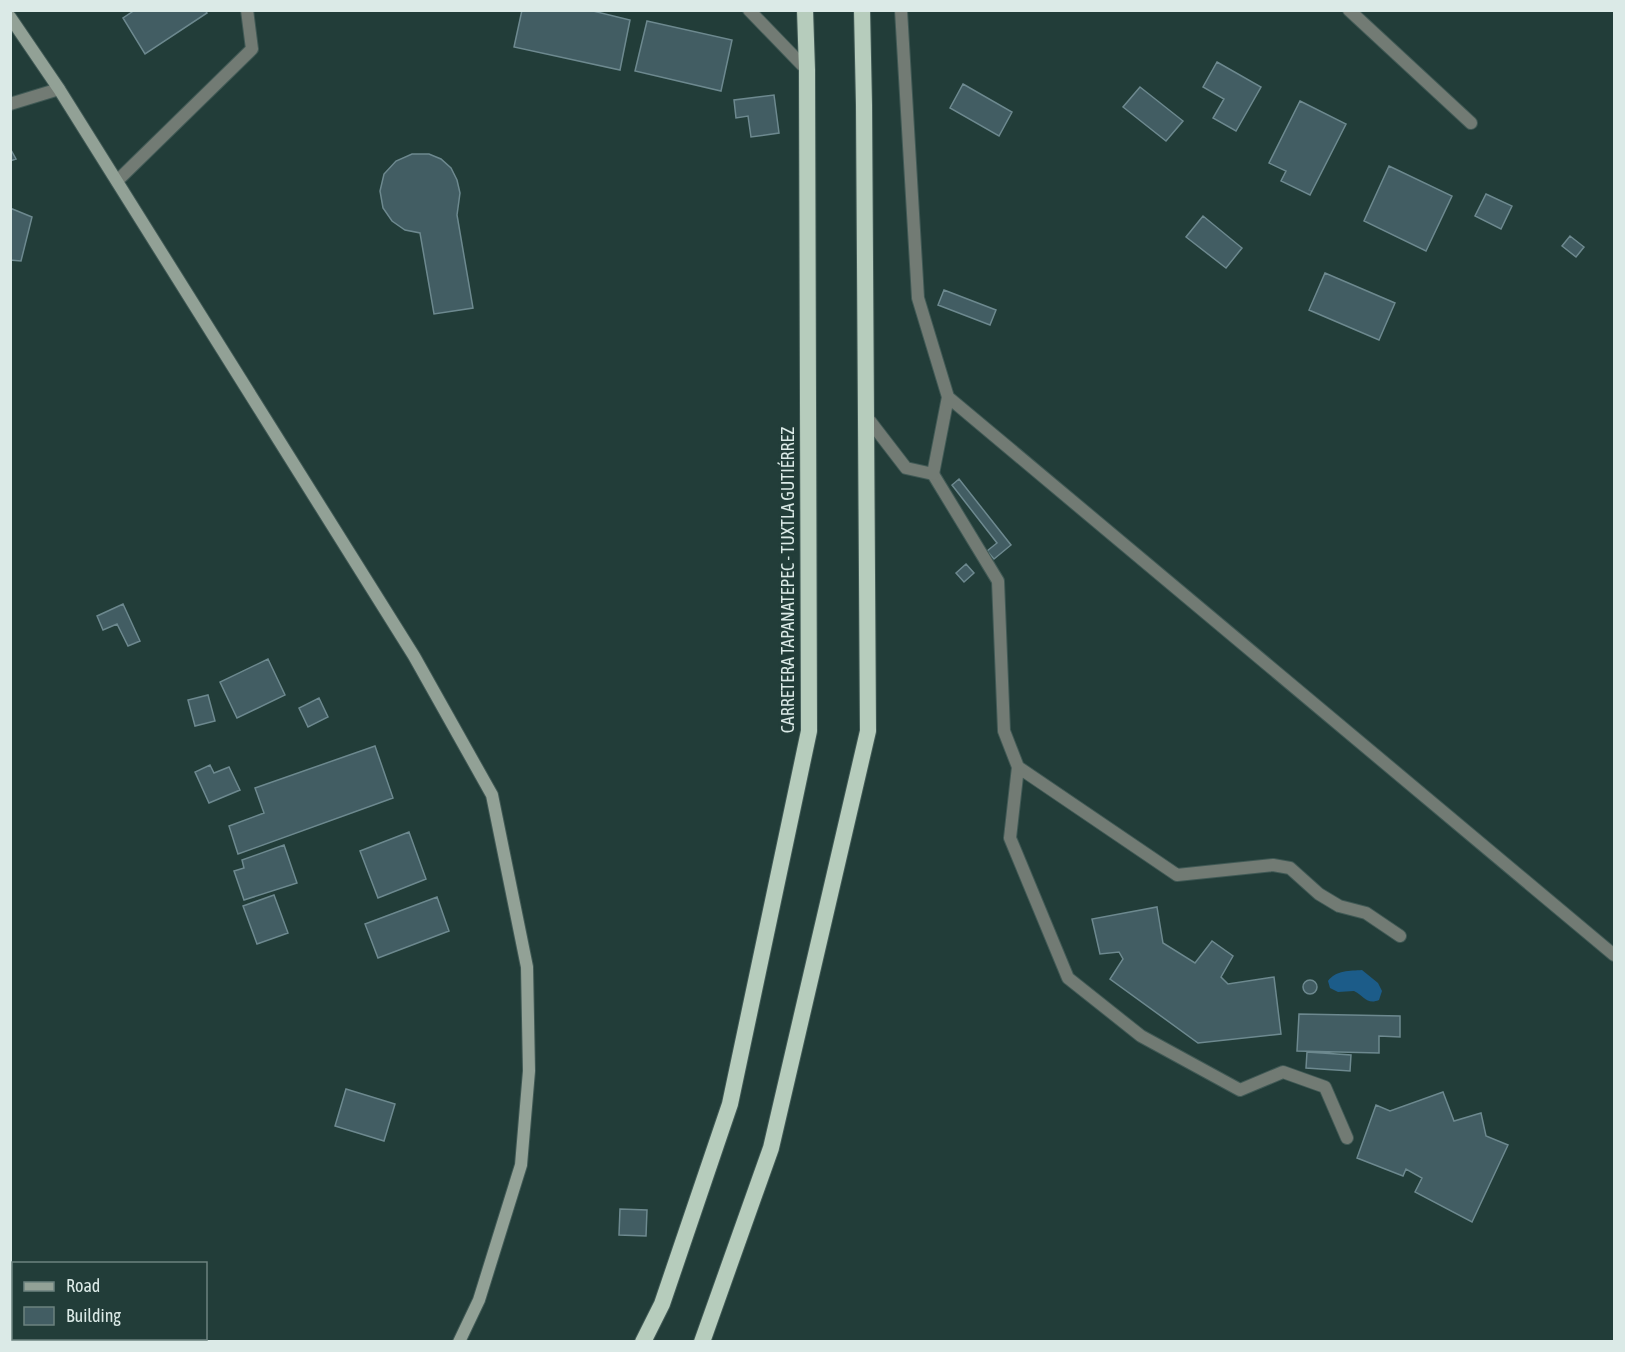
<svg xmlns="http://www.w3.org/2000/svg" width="1625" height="1352" font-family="'Asap Condensed',sans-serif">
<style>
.water{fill:#1c5c89}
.building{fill:#425d63;stroke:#6d898f;stroke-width:1.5}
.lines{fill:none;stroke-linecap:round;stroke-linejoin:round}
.service-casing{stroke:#405955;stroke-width:14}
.minor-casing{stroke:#405955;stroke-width:14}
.secondary-casing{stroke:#405955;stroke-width:14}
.trunk-casing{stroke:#405955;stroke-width:18}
.service{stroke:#727b74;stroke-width:12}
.minor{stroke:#727b74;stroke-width:12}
.secondary{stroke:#92a196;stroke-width:12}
.trunk{stroke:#b6ccbc;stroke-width:16}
.labels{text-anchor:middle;stroke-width:6;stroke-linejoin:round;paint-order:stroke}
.street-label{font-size:18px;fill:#dbeae7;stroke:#223d39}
</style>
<rect width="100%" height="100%" fill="#223d39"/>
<path class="water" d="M1362,970L1378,983L1382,991L1379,1000C1367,1005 1364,996 1354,991L1338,992L1330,988L1328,981C1336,970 1350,971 1362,970Z"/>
<path class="building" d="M135,10H205L207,13L145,54L123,18Z
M522,10H589L630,20L620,70L514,47Z
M647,21L732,40L721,91L635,71Z
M1217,62L1261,87L1236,131L1213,118L1224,99L1203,87Z
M963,84L1012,112L999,136L950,108Z
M1140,87L1183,121L1166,141L1123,107Z
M774,95L779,133L751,137L748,116L736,118L734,100Z
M1300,101L1346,124L1310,195L1281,181L1286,171L1269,163Z
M10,148L16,159L10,161Z
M412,154H429L441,159L451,168L457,180L460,193L457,215L473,308L434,314L420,233L405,230L392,221L383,208L380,191L384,174L396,161Z
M1389,166L1452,196L1426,251L1364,221Z
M1486,194L1512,206L1501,229L1475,216Z
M10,208L32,217L21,261L10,260Z
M1203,216L1242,248L1226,268L1186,237Z
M1570,236L1584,247L1576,257L1562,246Z
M1325,273L1395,303L1379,340L1309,310Z
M944,290L996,310L990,325L938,305Z
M959,479L1011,545L994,559L987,551L997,543L952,485Z
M966,564L974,573L964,582L956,573Z
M123,604L140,641L128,646L117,624L103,630L97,616Z
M268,659L285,695L237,718L220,682Z
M208,695L215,721L195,726L188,700Z
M319,698L328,717L308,727L299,708Z
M375,746L393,798L238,854L229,826L264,813L255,788Z
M210,765L214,773L229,767L240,790L209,803L195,772Z
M409,832L426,879L378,898L360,851Z
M284,845L297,883L244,900L234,871L244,868L242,860Z
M274,895L288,933L257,944L243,906Z
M437,897L449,931L378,958L365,924Z
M1157,907L1163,943L1195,963L1212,941L1233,956L1221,977L1228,984L1274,977L1281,1034L1198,1043L1110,979L1123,959L1119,952L1100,954L1092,919Z
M1303 987a7 7 0 1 1 14 0a7 7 0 1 1-14 0Z
M1299,1014L1400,1016V1037L1379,1036V1053L1297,1051Z
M1307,1052L1351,1055L1350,1071L1306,1068Z
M346,1089L395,1104L384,1141L335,1126Z
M1443,1092L1454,1121L1481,1113L1486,1136L1508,1145L1472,1222L1415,1192L1422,1178L1406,1169L1403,1176L1357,1158L1376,1105L1390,1111Z
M620,1209L647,1210L646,1236L619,1235Z"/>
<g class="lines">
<defs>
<path id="service" d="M749,10L807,70
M1349,10L1471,123
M10,104L59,89
M933,474L998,581L1004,731L1018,767L1177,875L1273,865L1290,868L1319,894L1339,906L1366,913L1400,936
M1018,767L1010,838L1068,978L1141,1036L1240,1090L1283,1072L1325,1087L1347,1138"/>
<path id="minor" d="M117,181L252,49L247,10
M948,397L1614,955
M866,416L906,468L933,474L948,397L918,298L901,10"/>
<path id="secondary" d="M10,17L59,89L414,656L492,795L527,967L529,1071L521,1165L479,1300L459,1342"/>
<path id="trunk" d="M643,1342L662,1304L730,1104L809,731L807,70L805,10
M702,1342L771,1148L868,731L864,105L862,10"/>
</defs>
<use href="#service" class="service-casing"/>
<use href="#minor" class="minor-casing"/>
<use href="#secondary" class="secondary-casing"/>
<use href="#trunk" class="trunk-casing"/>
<use href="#service" class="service"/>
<use href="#minor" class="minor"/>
<use href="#secondary" class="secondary"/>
<use href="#trunk" class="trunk"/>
</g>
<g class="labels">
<g class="street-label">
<text transform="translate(788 580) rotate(-90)" y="6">CARRETERA TAPANATEPEC - TUXTLA GUTIÉRREZ</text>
</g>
</g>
<rect width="1625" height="1352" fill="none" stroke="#dbeae7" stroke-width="24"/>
<rect x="12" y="1262" width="195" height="78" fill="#223d39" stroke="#6c827f" stroke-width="1.5"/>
<rect x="24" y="1282" width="30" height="9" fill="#92a196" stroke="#6c827f" stroke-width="1.5"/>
<text x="66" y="1292" font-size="18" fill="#dbeae7">Road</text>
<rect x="24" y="1307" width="30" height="18" fill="#425d63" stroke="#6c827f" stroke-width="1.5"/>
<text x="66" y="1322" font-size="18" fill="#dbeae7">Building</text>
</svg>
